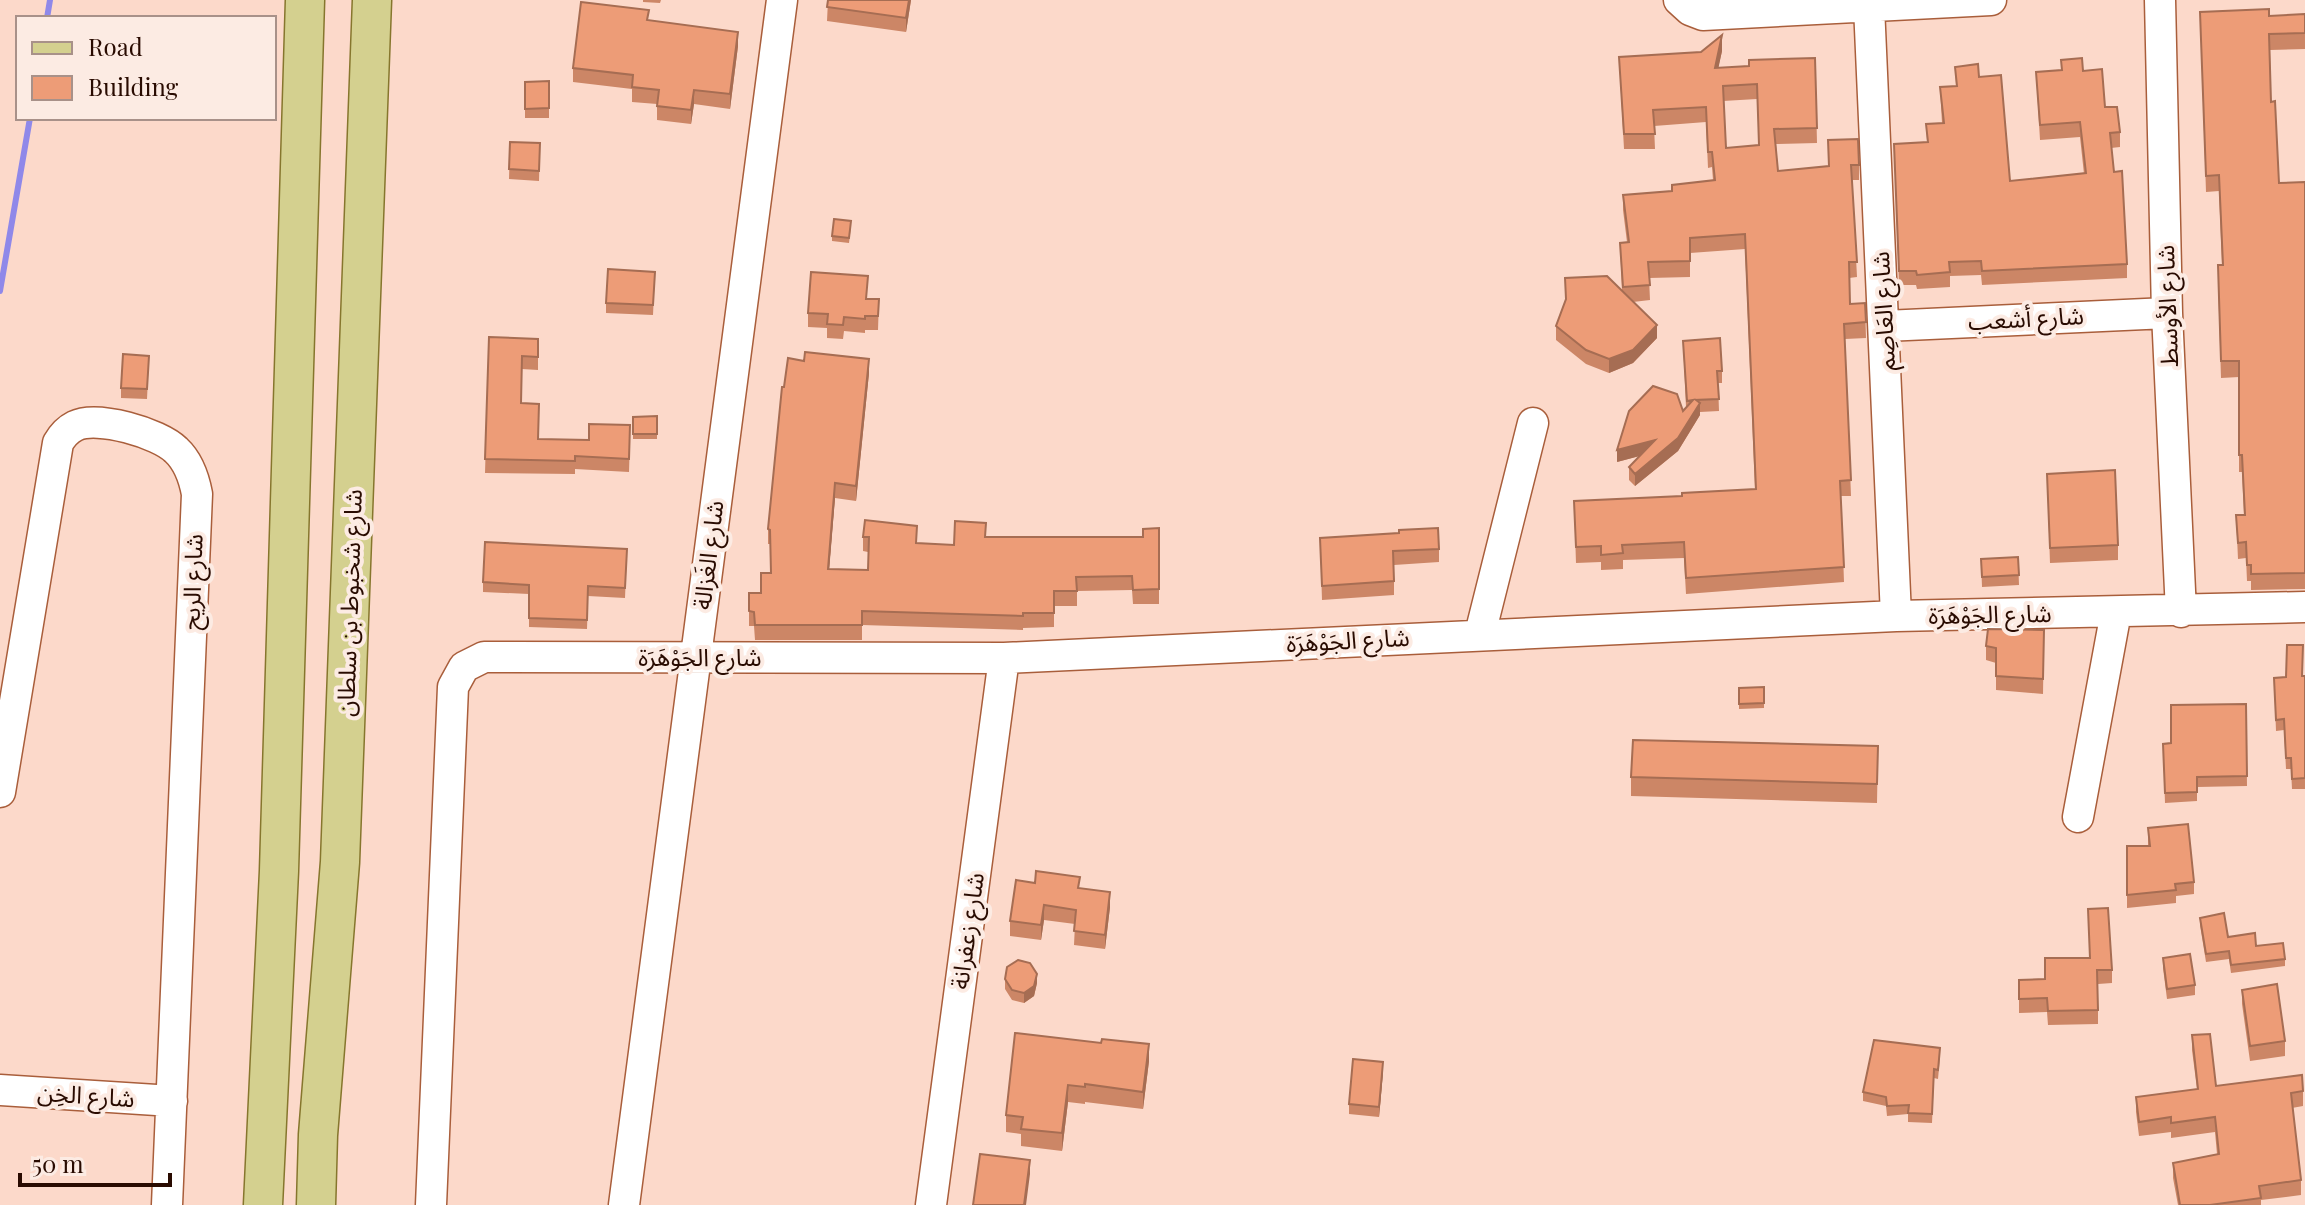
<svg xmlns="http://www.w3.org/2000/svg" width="2305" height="1205" font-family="'Playfair Display','Noto Sans Arabic',serif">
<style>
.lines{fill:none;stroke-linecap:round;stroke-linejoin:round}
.stream{stroke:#8f88e9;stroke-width:6}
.minor-casing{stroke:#a95e3b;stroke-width:33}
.major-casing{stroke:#86762d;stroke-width:41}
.minor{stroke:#fff;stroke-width:30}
.major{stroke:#d4d08f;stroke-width:38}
.wall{fill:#cc8666;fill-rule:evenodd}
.shaded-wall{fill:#a66d53}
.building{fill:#ed9c77;stroke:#a66d53;stroke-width:2;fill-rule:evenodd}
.labels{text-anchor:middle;stroke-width:8;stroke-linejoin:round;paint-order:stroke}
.street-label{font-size:24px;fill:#290b01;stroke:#fcebe3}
</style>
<rect width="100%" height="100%" fill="#fcd9ca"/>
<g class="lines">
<path class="stream" d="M47,18L50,0
M0,291L30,118"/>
<defs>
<path id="minor" d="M1679,0L1690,10L1703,15L1991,0
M2160,0L2167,313L2181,612
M1869,6L1896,616
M1885,326L2167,313
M1480,634L1533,423
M0,792L58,443C62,436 67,430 75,426C97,415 159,433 176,450C189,462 194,478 197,494L167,1205
M2078,817L2116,612
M0,1090L172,1101
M431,1205L453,687L464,667L484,657L1004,658L1896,616L2305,607
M624,1205L782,0
M931,1205L1004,658"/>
<path id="major" d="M263,1205L279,871L305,0
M316,1205L318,1135L340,862L372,0"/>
</defs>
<use href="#minor" class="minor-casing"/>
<use href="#major" class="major-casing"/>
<use href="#minor" class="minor"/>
<use href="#major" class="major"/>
</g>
<path class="wall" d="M643,0H661L660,3L643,2Z
M828,0H911L906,32L827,21Z
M2200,12L2269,16L2305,14V49L2270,50L2271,102L2279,183L2305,182V589L2251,590V581H2247L2246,558L2238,559L2236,515H2244L2242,472H2239V377L2221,378L2218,282L2222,265L2219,191L2206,192Z
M649,20L738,46L730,109L694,104L691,124L657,120V104L632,102V89L573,82V68Z
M1722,51L1718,68L1749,66L1815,58L1817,143L1776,144L1778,171L1828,166V140L1859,165V180H1852L1857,277L1849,278L1850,304L1865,303L1866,338L1845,339L1851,496H1841L1844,582L1686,594L1684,558L1623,560V569L1601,570V562L1576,563L1574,501L1682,496L1755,489L1745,249L1690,253V277L1649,278L1650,300L1633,302L1657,338L1633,363L1609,373L1586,364L1556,340V326L1565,301V278L1622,291L1620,243L1627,242L1623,210V195L1672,191L1713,180L1712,167L1708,168L1706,122L1654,126L1655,149H1624L1619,57ZM1757,99L1759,145L1726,148L1723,101Z
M2061,60L2083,71L2120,132V147L2111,148L2127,264V278L1982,285L1981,275L1950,276V287L1917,289L1916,285H1899L1894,144L1927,142L1926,124L1942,123L1940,87L1956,86L1955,67L1979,77L2010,181L2084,174L2080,137L2040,140L2036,72L2061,70Z
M549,81V118H525V82Z
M510,142L540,143L539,181L509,179Z
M851,226L849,243L832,241V236Z
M655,272L653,315L606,313V303Z
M867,299H879L878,330H865V333L844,331L843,339L827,338V328L808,327V313Z
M489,337L538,339V370L522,369L521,403L538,439L589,440L630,438L629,472L575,469V474L485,473Z
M1683,341L1722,371V383H1718L1719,411L1700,412V415L1678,451L1635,486L1629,480V467L1639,456L1617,462L1686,407Z
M149,356L147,399L121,398V388Z
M869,373L856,501L835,498L829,569L868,570V552L863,551V537L917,543L954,545L986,537H1143L1159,528V604H1133L1132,590L1077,591V606H1054V627L1023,628V630L862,625V640H755L754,626H749V593H761L771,573L770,544H768V529Z
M633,417L657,434V439H633Z
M2047,474L2118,545V560L2050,563Z
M1399,533L1439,549V562L1394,565V595L1322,600L1320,538Z
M627,549L625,598L588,596L587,629L529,627V594L483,592V582Z
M2018,557L2019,585L1982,587L1981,559Z
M2044,630L2043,694L1996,690V663L1986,660V646Z
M2305,676V790V789H2292L2291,769H2286L2284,730L2276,731L2274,678Z
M1739,688L1764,703V708L1739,709Z
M2246,704L2247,786L2197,787V801L2165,803L2163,744L2171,743Z
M1878,746L1877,803L1631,796V777Z
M2148,828L2194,882V894L2176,896V903L2127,908V846H2148Z
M1080,889L1110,907L1105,949L1074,945L1075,924L1044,920L1041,940L1010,936V921Z
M2088,909L2112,970V983L2098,984V1024L2048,1025L2047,1012L2019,1013V980L2045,979L2090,958Z
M2200,918L2228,937L2256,946L2285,959V966L2231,973L2229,959L2206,962L2200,925Z
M2163,958L2195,985V995L2167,999L2163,968Z
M1005,979L1037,983L1034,996L1024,1003L1012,1000L1005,989Z
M2242,990L2285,1041V1056L2250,1061L2242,1004Z
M1015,1033L1149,1061L1143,1109L1085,1102V1104L1068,1102L1062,1151L1021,1146V1134L1006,1132V1115Z
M2192,1035L2216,1086L2303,1091V1106L2292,1108L2301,1180V1195L2261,1200V1205H2178L2173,1178V1163L2217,1154L2215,1132L2171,1138V1132L2139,1136L2136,1112V1097L2197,1089L2192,1050Z
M1940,1057L1938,1079L1934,1078L1932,1123L1908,1122V1114L1887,1116L1886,1106L1863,1101V1092Z
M1383,1072L1379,1117L1349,1114V1104Z"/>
<path class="shaded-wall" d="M909,0H911L906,32V18Z
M738,32V46L730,109V94Z
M1722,35V51L1715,84V68Z
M694,90V104L691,124V110Z
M1657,325V338L1633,363L1609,373V359Z
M869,359V373L856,501V486Z
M1700,403V415L1678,451L1635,486V474Z
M1655,440V452L1617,462V450Z
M835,483V498L828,584V569Z
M1110,892V907L1105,949V935Z
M1044,905V920L1041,940V925Z
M1037,974V983L1034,996L1024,1003V993Z
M1149,1044V1061L1143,1109V1092Z
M1383,1062V1072L1379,1117V1107Z
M1068,1085V1102L1062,1151V1133Z
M1030,1160V1174L1026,1205H1024Z"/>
<path class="building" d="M828,0H909L906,18L827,7Z
M581,2L649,10L647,20L738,32L730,94L694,90L691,110L657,106L659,90L632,87L633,75L573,68Z
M2269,9V16L2305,14V33L2269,34L2271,102L2275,101L2279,183L2305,182V573L2251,574V565H2247L2246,542L2238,543L2236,515H2245L2242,455H2239V361H2221L2218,265H2223L2219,175L2206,176L2200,12Z
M1722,35L1715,68L1749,66V60L1815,58L1817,128L1774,129L1778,171L1829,166L1828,140L1858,139L1859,165H1851L1857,262H1849L1850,304L1865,303L1866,322L1844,324L1851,480L1840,481L1844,567L1686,578L1684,542L1622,545L1623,553L1601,555V546L1576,547L1574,501L1682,496V493L1756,489L1745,234L1690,238V261L1648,262L1650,285L1623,287L1620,243L1629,242L1623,195L1672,191V185L1715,180L1712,152H1708L1706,107L1653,110L1655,134H1624L1619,57L1701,52ZM1757,84L1759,145L1726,148L1723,86Z
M2082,58L2083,71L2102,69L2105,107H2117L2120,132L2110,133L2114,172L2122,171L2127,264L1982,271L1981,261L1949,262L1950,272L1917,275L1916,271H1899L1894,144L1928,142L1926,124L1944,123L1940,87L1957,86L1955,67L1978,64L1979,77L2001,75L2010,181L2086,173L2080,122L2040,125L2036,72L2062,70L2061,60Z
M549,81V108L525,109V82Z
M510,142L540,143L539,171L509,169Z
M834,219L851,221L849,238L832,236Z
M608,269L655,272L653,305L606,303Z
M811,272L868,276L866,299H879L878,316H865V319L844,317L843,325L827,324L828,314L808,313Z
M1607,276L1657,325L1633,350L1609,359L1586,350L1556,326L1566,299L1565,278Z
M489,337L538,339V357L522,356L521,403L539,404L538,439L589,440V424L630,425L629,459L575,456V461L485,459Z
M1720,338L1722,371H1717L1719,399L1696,400L1700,403L1678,438L1635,474L1629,467L1655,440L1617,450L1629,411L1653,386L1677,394L1683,411L1693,400L1687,401L1683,341Z
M805,352L869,359L856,486L835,483L828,569L868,570L869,537H863L865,520L917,526L916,543L954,545L955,521L986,523L985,537H1143V529L1159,528V589L1133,590L1132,576L1076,577L1077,591H1054V613H1023V616L862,611V625H755L754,612L749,611V593H761V573H771L770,530L768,529L782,387H784L788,358L804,361Z
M123,354L149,356L147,389L121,388Z
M657,416V434H633V417Z
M2115,470L2118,545L2050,548L2047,474Z
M1438,528L1439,549L1393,551L1394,581L1322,586L1320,538L1399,533V530Z
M485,542L627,549L625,588L588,586L587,620L529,618V585L483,582Z
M2018,557L2019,575L1982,577L1981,559Z
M1988,629L2044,630L2043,679L1996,676V648L1986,646Z
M2287,645H2303L2302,676H2305V779V778L2292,779L2291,758H2286L2284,719L2276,720L2274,678L2286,677Z
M1764,687V703L1739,704V688Z
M2246,704L2247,776L2197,777V792L2165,793L2163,744L2171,743V705Z
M1633,740L1878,746L1877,784L1631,777Z
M2188,824L2194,882L2175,884L2176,890L2127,895V846H2150L2148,828Z
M1036,871L1080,877L1078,888L1110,892L1105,935L1074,931L1076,910L1044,905L1041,925L1010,921L1016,880L1035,883Z
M2108,908L2112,970H2097L2098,1010L2048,1011L2047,998L2019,999V980L2045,979V958H2090L2088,909Z
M2224,913L2228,937L2255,933L2256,946L2283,943L2285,959L2231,965L2229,951L2206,954L2200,918Z
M2190,954L2195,985L2167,989L2163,958Z
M1018,960L1030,963L1037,974L1034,986L1024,993L1012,990L1005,979L1007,967Z
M2277,984L2285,1041L2250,1046L2242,990Z
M1015,1033L1101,1043L1102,1039L1149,1044L1143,1092L1085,1084V1087L1068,1085L1062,1133L1021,1129L1023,1117L1006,1115Z
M2210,1034L2216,1086L2302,1075L2303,1091L2291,1093L2301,1180L2259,1186L2261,1198L2210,1205H2180L2173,1163L2219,1154L2215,1117L2171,1123V1117L2139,1122L2136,1097L2198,1089L2192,1035Z
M1874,1040L1940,1048L1938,1070L1934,1069L1932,1114L1908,1113L1909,1105L1887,1106L1886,1097L1863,1092Z
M1353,1059L1383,1062L1379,1107L1349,1104Z
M980,1154L1030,1160L1024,1205H973Z"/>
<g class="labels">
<g class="street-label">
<text transform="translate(2168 306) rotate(-92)" y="8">شارع الأوسط</text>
<text transform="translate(1884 311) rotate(-93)" y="8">شارع العَاصِم</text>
<text transform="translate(2026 319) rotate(-3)" y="8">شارع أشعب</text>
<text transform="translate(709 555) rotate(-83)" y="8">شارع الغَزالة</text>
<text transform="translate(193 582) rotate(-88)" y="8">شارع الريح</text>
<text transform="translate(350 603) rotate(-88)" y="8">شارع شخبوط بن سلطان</text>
<text transform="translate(1990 615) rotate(-1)" y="8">شارع الجَوْهَرَة</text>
<text transform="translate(1348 641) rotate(-3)" y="8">شارع الجَوْهَرَة</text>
<text x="700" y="666">شارع الجَوْهَرَة</text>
<text transform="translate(968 931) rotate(-82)" y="8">شارع زعفرانة</text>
<text transform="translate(86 1096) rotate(4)" y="8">شارع الخِن</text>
</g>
</g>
<rect x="16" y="16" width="260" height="104" fill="#fcebe3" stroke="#a89189" stroke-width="2"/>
<rect x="32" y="42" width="40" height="12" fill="#d4d08f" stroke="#a89189" stroke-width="2"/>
<text x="88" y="56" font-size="24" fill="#290b01">Road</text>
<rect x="32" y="76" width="40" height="24" fill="#ed9c77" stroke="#a89189" stroke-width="2"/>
<text x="88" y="96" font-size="24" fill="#290b01">Building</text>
<path d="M20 1173v12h150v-12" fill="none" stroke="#290b01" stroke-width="4"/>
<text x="32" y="1173" font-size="24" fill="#290b01" stroke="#fcebe3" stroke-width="6" paint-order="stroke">50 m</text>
</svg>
